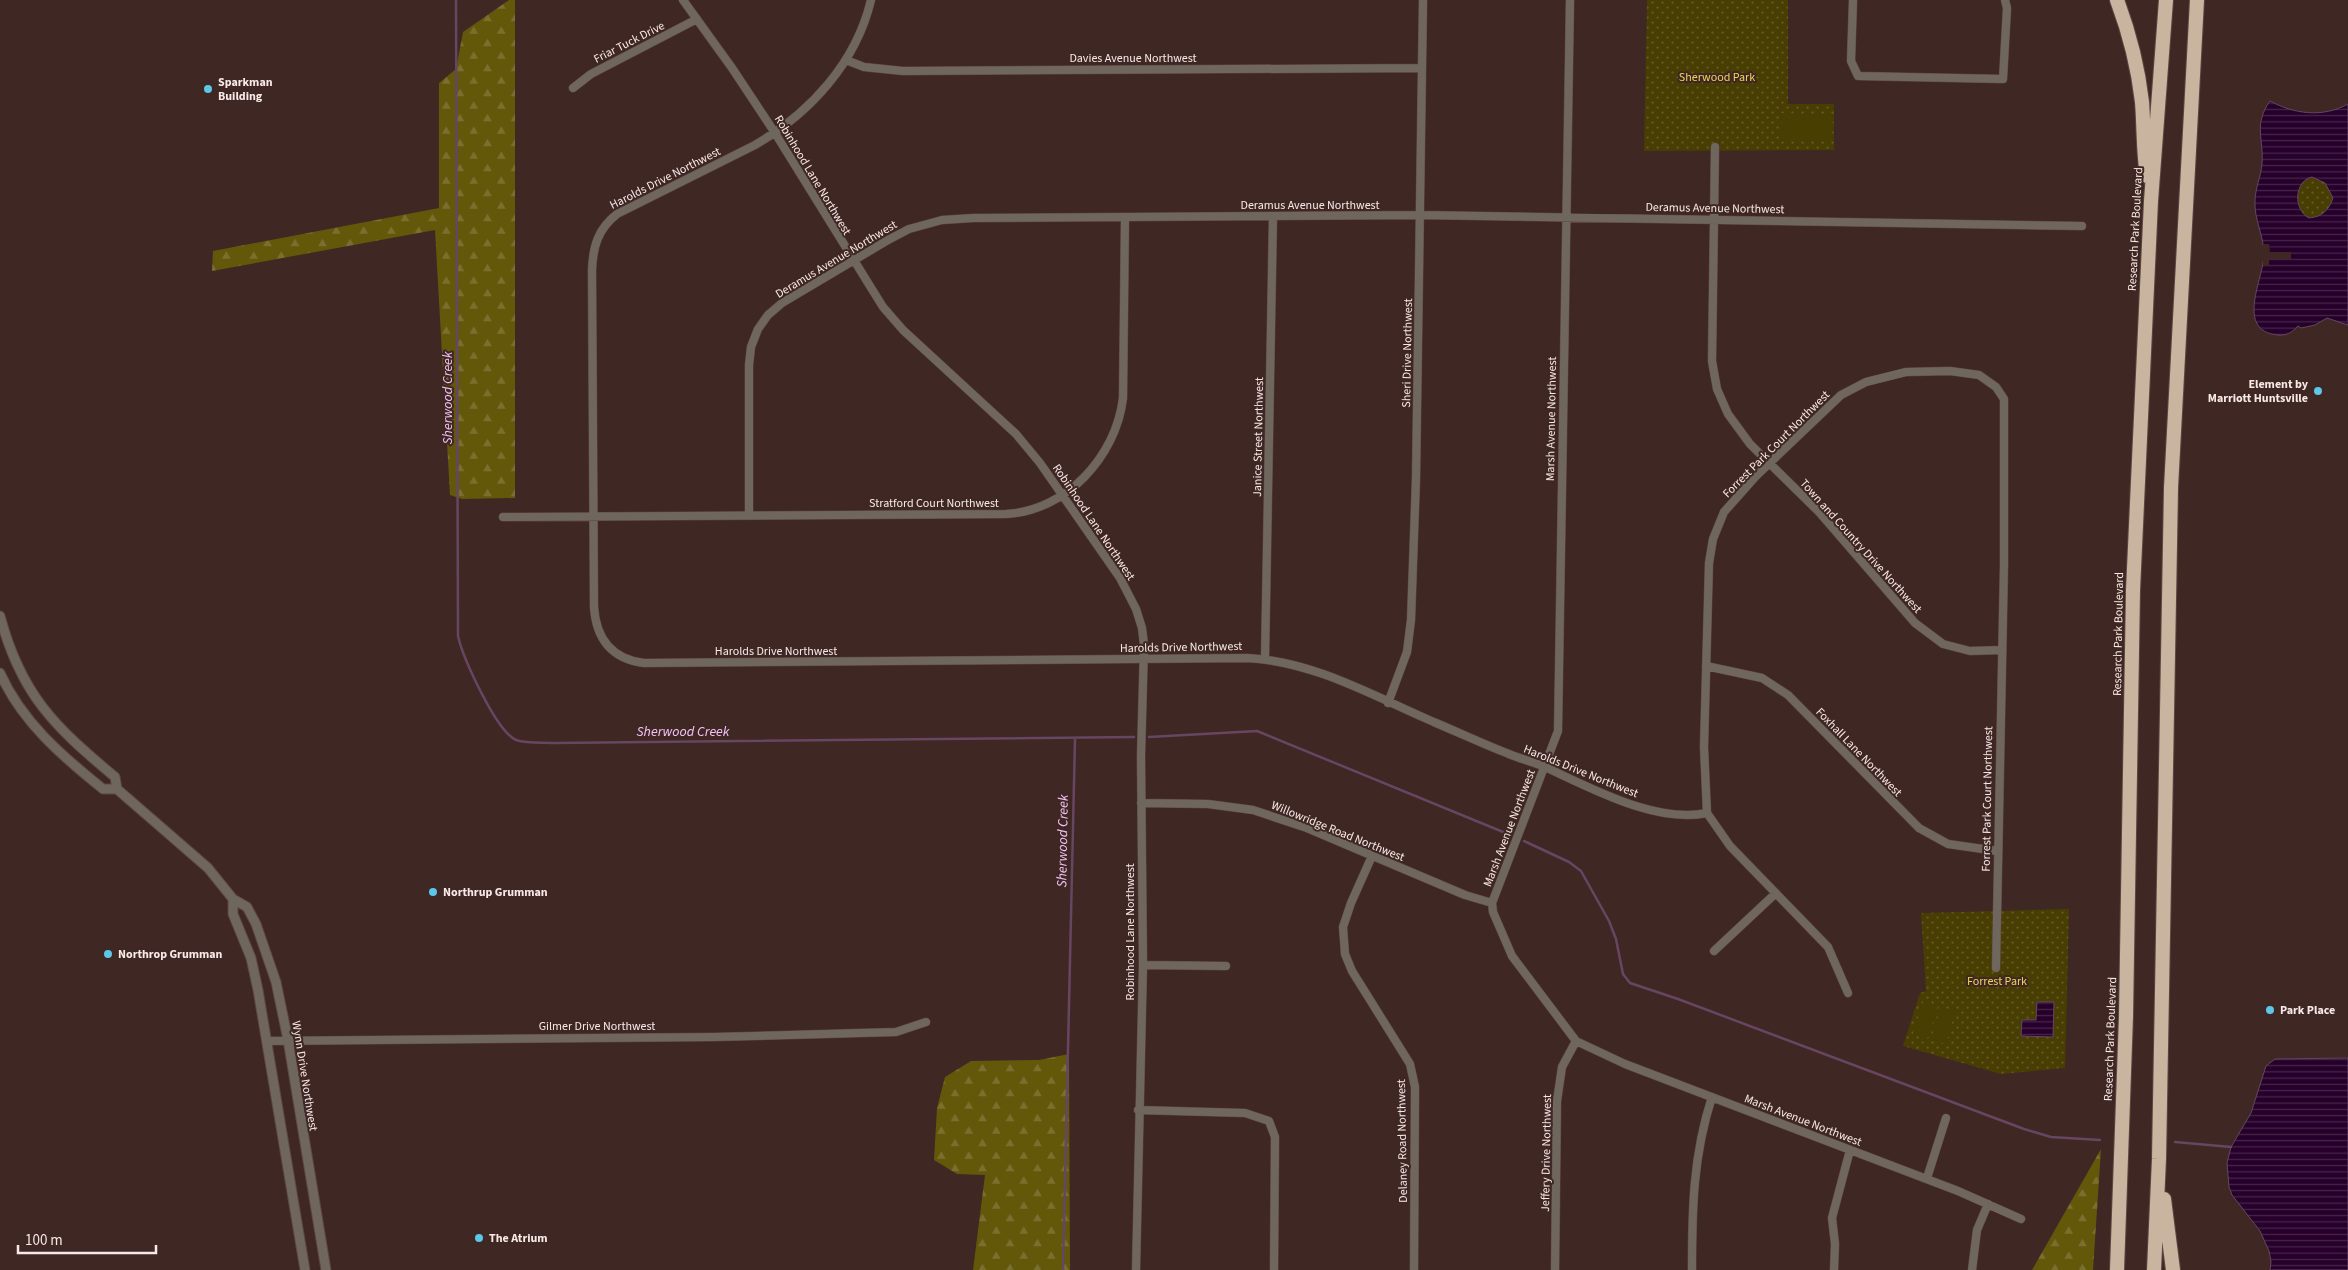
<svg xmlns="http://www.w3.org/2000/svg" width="2348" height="1270" font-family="'Source Sans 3',sans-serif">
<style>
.green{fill:url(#green-dots)}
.forest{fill:url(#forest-firs)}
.pitch{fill:#483e02}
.water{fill:url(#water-rules);stroke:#654663;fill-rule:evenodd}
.pier{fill:#3f2723}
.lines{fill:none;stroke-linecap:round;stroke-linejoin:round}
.stream{stroke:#654663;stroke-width:2.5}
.minor-casing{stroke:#5d4642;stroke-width:9}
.tertiary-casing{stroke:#5d4642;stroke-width:11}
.motorway-casing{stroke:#5d4642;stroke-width:16}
.minor{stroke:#6f665e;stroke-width:8}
.tertiary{stroke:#6f665e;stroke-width:9}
.motorway{stroke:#c9b4a0;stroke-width:14}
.poi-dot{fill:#5cc7e8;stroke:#3f2723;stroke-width:2}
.labels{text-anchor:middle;stroke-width:4;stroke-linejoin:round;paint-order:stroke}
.street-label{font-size:12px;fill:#f9e9e6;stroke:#3f2723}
.park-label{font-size:12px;fill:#ebd55b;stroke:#3f2723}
.poi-label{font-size:12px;font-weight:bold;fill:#f9e9e6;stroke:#3f2723;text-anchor:start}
.water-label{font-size:14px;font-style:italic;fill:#f1c3f6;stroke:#3f2723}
</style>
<defs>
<pattern id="green-dots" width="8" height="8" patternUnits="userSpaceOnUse" patternTransform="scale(1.25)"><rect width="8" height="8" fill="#483e02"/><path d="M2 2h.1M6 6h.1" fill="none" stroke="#635a27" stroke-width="1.8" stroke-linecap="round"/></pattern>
<pattern id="forest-firs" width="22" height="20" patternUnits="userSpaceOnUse" patternTransform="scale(1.25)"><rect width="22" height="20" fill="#63570a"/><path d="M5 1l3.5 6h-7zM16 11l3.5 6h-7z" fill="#7a6f2e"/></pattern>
<pattern id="water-rules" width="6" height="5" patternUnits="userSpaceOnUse" patternTransform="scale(1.25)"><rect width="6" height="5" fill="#26002b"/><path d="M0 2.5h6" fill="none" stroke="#46254a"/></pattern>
</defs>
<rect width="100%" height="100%" fill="#3f2723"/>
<path class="green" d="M1647,0H1788V104H1834V150L1644,151Z
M2312,177L2325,183L2333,198C2329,210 2322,217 2309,218C2293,210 2294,181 2312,177Z
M2069,909L2065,1068L2001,1074L1903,1046L1920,993L1926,991L1921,913Z"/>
<path class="forest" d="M509,0H515V498L462,499L450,495L435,230L212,271L213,251L439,208V83L456,69L463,32Z
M1069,1054L1070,1270H973L985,1175L957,1174L934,1160L937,1108L945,1077L971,1061L1039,1060Z
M2101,1149L2093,1270H2032Z"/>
<path class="pitch" d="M1782,113L1833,115L1832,141H1781Z
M1923,1002L1938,1006L1928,1038L1913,1034Z
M1941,1007L1955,1012L1946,1044L1931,1039Z"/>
<path class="water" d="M2270,101C2294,114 2323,118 2348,104V325L2327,318L2315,325L2301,328L2298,326C2293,332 2286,336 2278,335C2234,331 2264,278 2264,254C2264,236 2254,220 2255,201C2255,189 2261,176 2262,164C2264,139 2253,125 2270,101ZM2312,177L2325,183L2333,198C2329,210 2322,217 2309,218C2293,210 2294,181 2312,177Z
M2037,1002H2054L2053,1037L2021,1036L2022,1020H2036Z
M2348,1058V1270H2270L2271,1262L2269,1251L2260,1231L2232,1195L2229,1187L2227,1163L2231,1147L2251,1113L2266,1066L2275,1059Z"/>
<path class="pier" d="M2263,244H2269L2270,252H2291V259H2269V266H2263Z"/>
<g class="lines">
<path class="stream" d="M456,0L458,636C463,658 496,731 516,740C528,744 543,742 555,743L1134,737
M1149,737L1257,731L1508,834
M1524,841L1569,862L1581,871L1609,921L1616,939L1623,974L1630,983L1678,999L2024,1129L2051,1137L2100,1140
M2175,1142L2231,1147
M1063,1270L1075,739"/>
<defs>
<path id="minor" d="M683,0L732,68L775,133L883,307L903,330L1016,434L1040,463L1120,578L1136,609L1142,628L1144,645L1141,756L1143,965L1136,1270
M871,0C856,63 810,113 755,145L617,214C598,229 593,246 592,270L594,607C596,638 611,659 644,663L1247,658C1314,661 1375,697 1436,723C1460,733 1485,745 1509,754C1521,759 1534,762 1545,767C1591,788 1656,824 1707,813
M1570,0L1558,731L1492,903L1493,912L1512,956L1576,1041L1625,1064L1958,1191L2021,1219
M1853,0L1851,61L1858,76L2003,79L2007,8L2005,0
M846,60L864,67L903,71L1422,68
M573,88L591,74L697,19
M1715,147L1712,361L1717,389L1728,414L1750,444L1819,512L1915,623L1943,644L1970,651L2002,650
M749,515V365L751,347L758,329L768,315L782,303L888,240L909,229L942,220L973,218L1420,215L2082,226
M503,517L1006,514C1066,511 1116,457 1123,398L1125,217
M1265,659L1273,216
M1706,666L1762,678L1788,695L1919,828L1948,844L1997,851
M1388,703L1407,652L1411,620L1416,479L1423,0
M1141,803L1208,804L1253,810L1307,828L1465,895L1492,903
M1372,856L1351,903L1343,927L1345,954L1352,971L1410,1064L1415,1087L1414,1270
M1714,951L1776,893
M1143,965L1226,966
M1848,993L1828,947L1730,846L1707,813L1704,747L1709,563L1713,539L1724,512L1756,476L1841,395L1866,382L1906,372L1950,371L1979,375L1996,387L2004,399V565L1996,968
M267,1041L714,1037L896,1032L926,1022
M1138,1110L1245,1113L1269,1121L1275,1137L1274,1270
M1927,1178L1946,1118
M1555,1270L1557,1101L1562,1067L1576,1041
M1692,1270C1692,1210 1693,1155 1712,1097
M1834,1270L1835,1244L1832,1218L1850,1150
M1972,1270L1977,1230L1988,1204"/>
<path id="tertiary" d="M0,616C21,695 55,727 115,777L117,789
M0,673C22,722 62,756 103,789H117L208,868L233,899L247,907L256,924L276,982L288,1040L326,1270
M233,899V914L251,958L258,990L305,1270"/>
<path id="motorway" d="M2117,0C2129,32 2138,67 2142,102C2144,127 2143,151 2147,176
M2164,1199L2173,1270
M2117,1270L2126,1016L2133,590L2151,201L2166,0
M2154,1270L2159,1159L2171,488L2197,0"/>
</defs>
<use href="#minor" class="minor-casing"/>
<use href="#tertiary" class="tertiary-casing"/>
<use href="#motorway" class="motorway-casing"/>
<use href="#minor" class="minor"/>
<use href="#tertiary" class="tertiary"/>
<use href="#motorway" class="motorway"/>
</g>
<g class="poi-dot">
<circle cx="208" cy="89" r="5"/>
<circle cx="2318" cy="391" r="5"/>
<circle cx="433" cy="892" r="5"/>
<circle cx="108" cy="954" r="5"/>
<circle cx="2270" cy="1010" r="5"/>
<circle cx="479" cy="1238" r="5"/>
</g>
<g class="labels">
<g class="street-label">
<text transform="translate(629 42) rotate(-27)" y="4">Friar Tuck Drive</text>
<text x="1133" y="62">Davies Avenue Northwest</text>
<text transform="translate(813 175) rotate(59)" y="4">Robinhood Lane Northwest</text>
<text transform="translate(665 178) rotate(-27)" y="4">Harolds Drive Northwest</text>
<text x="1310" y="209">Deramus Avenue Northwest</text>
<text transform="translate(1715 208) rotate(1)" y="4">Deramus Avenue Northwest</text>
<text transform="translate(2135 229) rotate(-87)" y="4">Research Park Boulevard</text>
<text transform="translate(836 259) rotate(-31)" y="4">Deramus Avenue Northwest</text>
<text transform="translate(1407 353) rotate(-89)" y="4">Sheri Drive Northwest</text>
<text transform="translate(1551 419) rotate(-89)" y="4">Marsh Avenue Northwest</text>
<text transform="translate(1258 437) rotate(-89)" y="4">Janice Street Northwest</text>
<text transform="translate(1776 444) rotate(-45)" y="4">Forrest Park Court Northwest</text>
<text x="934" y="507">Stratford Court Northwest</text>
<text transform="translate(1094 522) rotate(56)" y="4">Robinhood Lane Northwest</text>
<text transform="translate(1861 546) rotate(48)" y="4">Town and Country Drive Northwest</text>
<text transform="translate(2118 634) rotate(-89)" y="4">Research Park Boulevard</text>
<text transform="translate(1181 647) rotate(-1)" y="4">Harolds Drive Northwest</text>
<text x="776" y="655">Harolds Drive Northwest</text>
<text transform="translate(1859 752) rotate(46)" y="4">Foxhall Lane Northwest</text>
<text transform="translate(1581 771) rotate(22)" y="4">Harolds Drive Northwest</text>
<text transform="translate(1987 799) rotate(-89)" y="4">Forrest Park Court Northwest</text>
<text transform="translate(1509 828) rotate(-69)" y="4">Marsh Avenue Northwest</text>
<text transform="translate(1338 831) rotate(22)" y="4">Willowridge Road Northwest</text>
<text transform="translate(1130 932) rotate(-90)" y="4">Robinhood Lane Northwest</text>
<text x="597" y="1030">Gilmer Drive Northwest</text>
<text transform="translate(2110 1039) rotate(-88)" y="4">Research Park Boulevard</text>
<text transform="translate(305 1076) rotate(81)" y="4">Wynn Drive Northwest</text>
<text transform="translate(1803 1120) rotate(21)" y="4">Marsh Avenue Northwest</text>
<text transform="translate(1402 1141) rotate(-91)" y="4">Delaney Road Northwest</text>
<text transform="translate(1546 1153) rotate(-89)" y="4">Jeffery Drive Northwest</text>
</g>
<g class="park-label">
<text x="1717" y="81">Sherwood Park</text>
<text x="1997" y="985">Forrest Park</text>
</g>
<g class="poi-label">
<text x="218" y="86">Sparkman<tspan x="218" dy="14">Building</tspan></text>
<text x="2308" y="388" text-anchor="end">Element by<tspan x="2308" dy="14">Marriott Huntsville</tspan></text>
<text x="443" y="896">Northrup Grumman</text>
<text x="118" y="958">Northrop Grumman</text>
<text x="2280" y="1014">Park Place</text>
<text x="489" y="1242">The Atrium</text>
</g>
<g class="water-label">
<text transform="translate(447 398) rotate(-90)" y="5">Sherwood Creek</text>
<text x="683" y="736">Sherwood Creek</text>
<text transform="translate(1062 841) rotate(-89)" y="5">Sherwood Creek</text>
</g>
</g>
<path d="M18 1245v8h138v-8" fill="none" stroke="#f9e9e6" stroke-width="2.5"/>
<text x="25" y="1245" font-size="15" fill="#f9e9e6" stroke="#3f2723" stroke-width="4" paint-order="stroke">100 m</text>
</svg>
